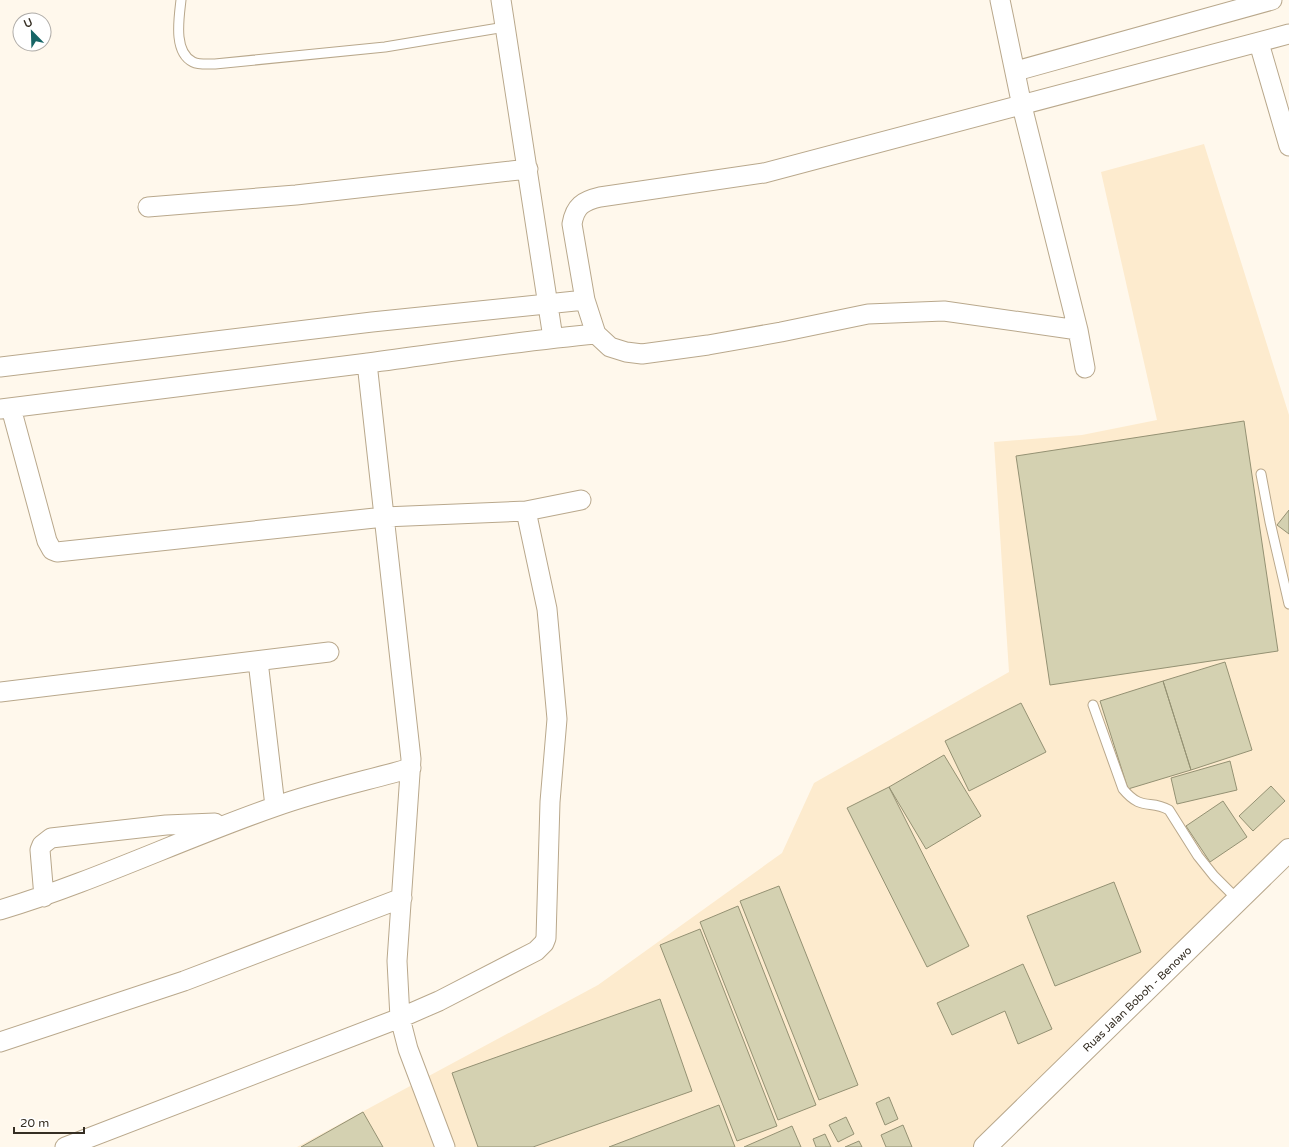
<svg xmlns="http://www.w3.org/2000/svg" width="1289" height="1147" font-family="'Varela Round',sans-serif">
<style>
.built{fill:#fdebce}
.building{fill:#d4d1b1;stroke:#949173}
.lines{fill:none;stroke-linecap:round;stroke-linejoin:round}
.lane-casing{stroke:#b9a88c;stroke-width:11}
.street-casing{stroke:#b9a88c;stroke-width:21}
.secondary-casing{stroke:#b9a88c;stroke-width:24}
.lane{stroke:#fff;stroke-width:9}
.street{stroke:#fff;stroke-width:19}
.secondary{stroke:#fff;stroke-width:22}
.labels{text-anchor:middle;stroke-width:3.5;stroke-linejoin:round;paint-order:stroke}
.street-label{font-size:11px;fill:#352e23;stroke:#fff}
</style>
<rect width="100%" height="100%" fill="#fff8ec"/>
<path class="built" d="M1204,144L1289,415V848L985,1147H297L598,985L782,853L814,783L1009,672L994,442L1082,435L1157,420L1101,172Z"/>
<path class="building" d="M1244,421L1278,651L1050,685L1016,456Z
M1289,510V534L1277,525Z
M1225,662L1252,750L1191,770L1163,681Z
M1163,681L1191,770L1128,789L1100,701Z
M1021,703L1046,752L969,791L945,741Z
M944,755L981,816L926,849L889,787Z
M1230,761L1237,790L1177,804L1171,778Z
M1271,786L1285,801L1253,831L1239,816Z
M889,787L969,946L927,967L847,808Z
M1223,801L1247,837L1210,862L1186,826Z
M1114,882L1141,952L1055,986L1027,916Z
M779,886L858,1085L819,1100L740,901Z
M738,906L816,1105L778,1120L700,922Z
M700,929L777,1126L737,1141L660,945Z
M1023,964L1052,1029L1018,1044L1005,1011L952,1035L937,1003Z
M660,999L692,1091L533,1147H478L452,1073Z
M889,1097L898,1119L885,1125L876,1103Z
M719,1105L735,1147H609Z
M363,1112L383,1147H301Z
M846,1117L854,1134L838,1142L829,1125Z
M903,1125L912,1147H886L881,1135Z
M792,1126L801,1147H744Z
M825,1134L831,1147H816L813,1139Z
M859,1141L862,1147H845Z"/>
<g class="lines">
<defs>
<path id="lane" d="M181,0C179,18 173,52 193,62C199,65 208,64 215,64L385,47L505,27
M1261,474L1270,522L1289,604
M1093,705L1123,789C1142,812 1150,799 1169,810L1198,856L1214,876L1238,900"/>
<path id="street" d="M501,0L553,338
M1000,0L1022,106L1078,330L1085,368
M1259,43L1289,146
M1016,71L1272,0
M148,207L296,195L528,169
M1078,330L944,311L868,314L781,332L708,345L642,354L626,352L610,347L596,334L585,300L572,224C575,206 583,201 600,197L764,173L1289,34
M367,363L411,759L397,961L400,1018L408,1049L445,1147
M0,367L372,322L585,300
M11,408L47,541L52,550L57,552L384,517L526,511L581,500
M0,409C123,393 245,379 368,363C444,353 519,341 596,334
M258,661L275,806
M0,692L329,652
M44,897L40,850L42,845L51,838L166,825L215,823
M0,910C93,882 182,839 274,807C318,791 365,781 411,768
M0,1042L184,981L402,898
M65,1147L400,1018L439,1001L536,951L544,943L546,938L550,802L557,719L547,609L526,511"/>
<path id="secondary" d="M985,1147L1289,850"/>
</defs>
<use href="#lane" class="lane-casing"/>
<use href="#street" class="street-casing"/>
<use href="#secondary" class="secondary-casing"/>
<use href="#lane" class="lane"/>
<use href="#street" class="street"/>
<use href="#secondary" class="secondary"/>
</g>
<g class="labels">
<g class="street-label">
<text transform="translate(1137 999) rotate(-44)" y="4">Ruas Jalan Boboh - Benowo</text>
</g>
</g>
<g transform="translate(32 32) rotate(337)"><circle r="19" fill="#ffffff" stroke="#aeaba7"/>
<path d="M0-3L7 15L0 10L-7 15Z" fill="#166566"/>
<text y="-6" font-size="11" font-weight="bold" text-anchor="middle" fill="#352e23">U</text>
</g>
<path d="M14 1127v6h70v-6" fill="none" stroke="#352e23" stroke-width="2"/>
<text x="20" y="1127" font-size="12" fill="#352e23" stroke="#ffffff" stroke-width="3" paint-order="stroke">20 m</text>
</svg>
